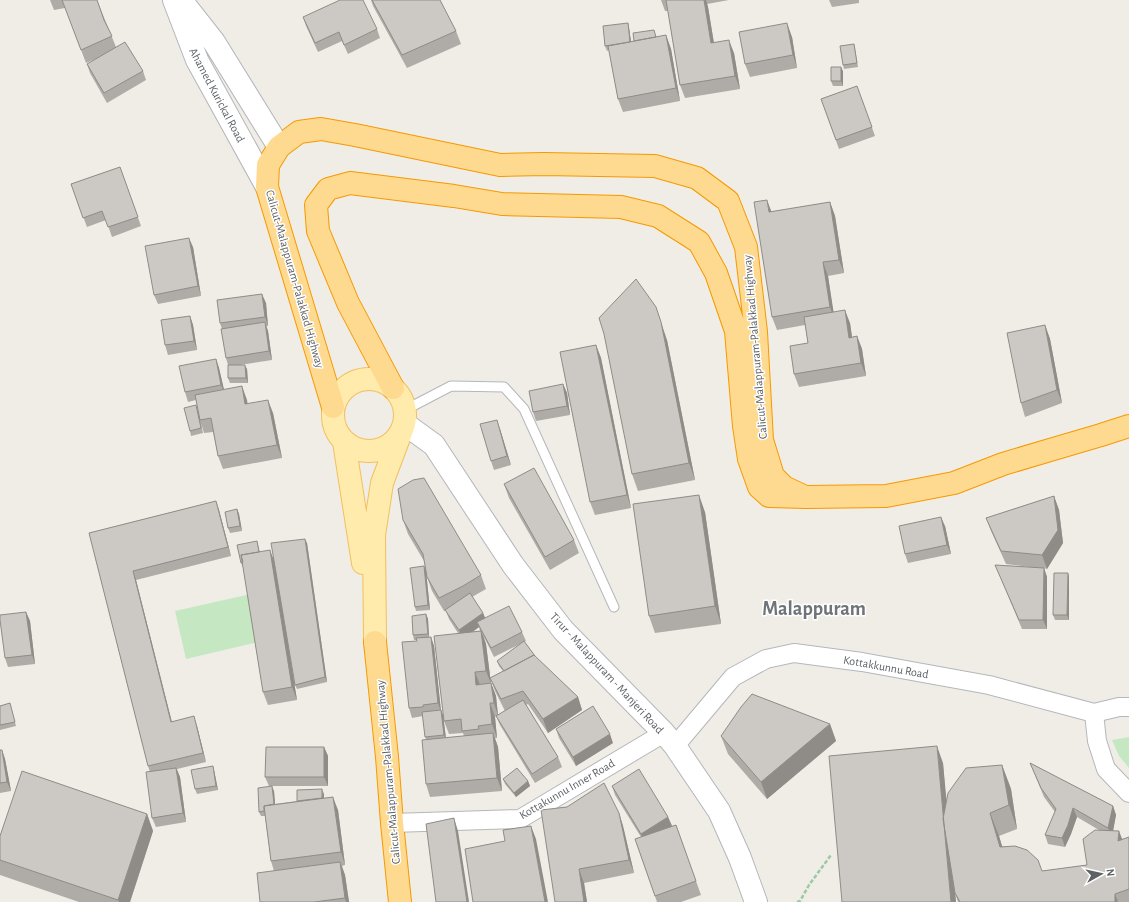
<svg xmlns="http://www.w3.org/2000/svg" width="1129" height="902" font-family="'Alegreya Sans',sans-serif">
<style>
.green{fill:#c5e8c3}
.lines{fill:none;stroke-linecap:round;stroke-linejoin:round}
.lane-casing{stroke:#b4b7bb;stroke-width:11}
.street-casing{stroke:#b4b7bb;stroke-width:20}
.secondary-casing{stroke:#b3b6bb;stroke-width:24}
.primary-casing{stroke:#f3bf5c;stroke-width:24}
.highway-casing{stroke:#f69900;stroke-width:24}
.path{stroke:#9cc9a6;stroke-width:2.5;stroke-dasharray:4 2;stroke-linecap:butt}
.lane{stroke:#fff;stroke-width:9}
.street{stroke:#fff;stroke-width:18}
.secondary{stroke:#fff;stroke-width:22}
.primary{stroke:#ffecac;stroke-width:22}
.highway{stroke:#feda90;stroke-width:22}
.wall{fill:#afaca8;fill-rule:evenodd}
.shaded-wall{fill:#8f8c88}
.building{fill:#ccc8c3;stroke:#8f8c88}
.labels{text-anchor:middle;stroke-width:3;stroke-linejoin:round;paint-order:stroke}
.street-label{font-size:12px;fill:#5e6267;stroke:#fff}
.town-label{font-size:20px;font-weight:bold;fill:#6f7479;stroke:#fff}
</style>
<rect width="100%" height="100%" fill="#f0ede6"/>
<path class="green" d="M255,593L266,640L186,659L175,611Z
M1129,737V768L1119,756L1112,740Z"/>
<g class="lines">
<defs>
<path id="lane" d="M405,410L451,386L504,387L524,409L614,607"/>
<path id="street" d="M1094,713L1097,741L1106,769L1129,793
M675,746L733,677L766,659L794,653L862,662L989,685L1094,713L1119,707H1129
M392,823L520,819L664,733"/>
<path id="secondary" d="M174,0L197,60L267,187
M181,0L214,42L279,147
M405,424L434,445L513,565L563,630L664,733L675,746L719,811L740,858L756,902"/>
<path id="primary" d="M333 415a36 36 0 1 1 72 0a36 36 0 1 1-72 0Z
M344,442L363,563
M375,642L374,535L382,483L400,435"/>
<path id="highway" d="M393,388L348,303L318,231L316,205L328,189L350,183L454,196L502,204L621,207L658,216L699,242L716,273L736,331L744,426L749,459L759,487L769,496L806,497L886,496L954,483L1003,464L1050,450L1101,435L1129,426
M333,407L267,187L268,165L279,147L299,132L321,129L355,135L500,165L544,164L655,166L697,178L728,201L746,247L756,332L762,440L773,476L784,487L803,496
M375,642L387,757L392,823L400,902"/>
</defs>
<use href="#lane" class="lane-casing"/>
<use href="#street" class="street-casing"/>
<use href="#secondary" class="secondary-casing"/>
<use href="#primary" class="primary-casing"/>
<use href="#highway" class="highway-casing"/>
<path class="path" d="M797,902L800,901L809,885L831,855"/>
<use href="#lane" class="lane"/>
<use href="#street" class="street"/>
<use href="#secondary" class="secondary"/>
<use href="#primary" class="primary"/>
<use href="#highway" class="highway"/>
</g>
<path class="wall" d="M50,0H97L116,47L143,71L146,80L107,103L90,73L87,64L98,58L86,63L65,8L54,10Z
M371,0H440L456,31L461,44L407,68L373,6Z
M661,0H729L707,4L708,7L714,43L734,53L740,89L685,98L680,85L668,11H665Z
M829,0H859V3L832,7Z
M303,17L377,29L380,38L348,54L342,41L318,52L306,26Z
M628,23L629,28L631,42L634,41L654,30L656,37L666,35L671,49L680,101L623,112L618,99L609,50L607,51L605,46Z
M792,37L797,68L750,77L745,64Z
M854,44L855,48L858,67L844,69L843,65Z
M843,71V86H833L831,81Z
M857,86L875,136L839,149L821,99Z
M120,167L141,226L112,237L106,220L87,227L71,184Z
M830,202L835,216L844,273L828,276L833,312L850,323L852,337L857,336L862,349L866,376L799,387L794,374L808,343L805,325L777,330L772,317V212Z
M193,247L201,296L158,304L154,295Z
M266,303L268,326H266L268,331L272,360L240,365L247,369L248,383H230L228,378V365L226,358L222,329L220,323Z
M190,316L193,325L197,350L168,355L165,345Z
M1045,325L1050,339L1062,403L1025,417L1021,403Z
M667,340L695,480L638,491L632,474Z
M596,345L601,358L631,508L595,515L590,502Z
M216,359L219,368L224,390L247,400V404L273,413L282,458L223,469L218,456L213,432L204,433L201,423L203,433L191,436L190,431L198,410L196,400L188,402L185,392Z
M563,384L567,393L570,415L536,421L533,412Z
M500,429L511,465L494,470L491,461Z
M504,484L574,540L579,553L550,570L509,498Z
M1054,496L1059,510L1063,543L1047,569L1044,568L1047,577V629H1022L995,565L1031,567L1006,564L991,531L986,518Z
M216,501L219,510L231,556L136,580L172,722L197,726L206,762L177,769L180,777L186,822L156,827L152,818L150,772L148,766L89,533Z
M237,509L239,514L242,531L230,533L228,528Z
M705,512L721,624L655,633L649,616Z
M403,520L481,575L486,589L472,597L483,613L485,618L522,632L526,641L524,642L535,657L578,697L582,710L548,733L528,704L526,705L558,757L562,767L535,783L500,725L496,716L495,717L497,738H495L498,747L502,791L430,797L426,784V739L425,737L423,716L412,718L409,708L417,641V640H414L413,635L426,614L428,619L429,637H431L434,646L441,710L443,715L446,738L464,736L463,733L449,734L444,721L458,633L449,619L446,611H444L432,591L427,577L424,561L408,534ZM479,627L480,631L473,632ZM484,637L494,657L520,644L497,661L499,666L503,671L490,678L495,691L505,711L498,715L496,696L491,683L486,644Z
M945,526L951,554L908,563L905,554Z
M257,541L260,552L275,563L307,543L327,682L297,689L295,685L275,568L297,700L268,705L263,692L243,567L241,563Z
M424,566L426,571L430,610L416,611L415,607Z
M1068,573L1069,577V620H1055L1053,615Z
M26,612L30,621L35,664L8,667L5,658Z
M10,703L16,726L0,730V706Z
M830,724L836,741L767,799L728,754L721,736Z
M556,729L613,743L576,766L559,738Z
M324,747L328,756V786H269L265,777Z
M0,750H2L5,759L11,791L0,793Z
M943,763L946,801L1002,765L1011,789L1017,829L999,836L1002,846L1042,871L1087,865L1099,830L1077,817L1071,834L1065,847L1048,844L1045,835L1055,812L1044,797L1030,763L1113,806L1116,815L1113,830L1122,839L1129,837V902H958L955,893L956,902H842Z
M213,766L214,770L218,790L197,794L195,789Z
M503,779L528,781L530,786L516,797L505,784Z
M612,786L668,817L672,826L669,827L676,825L701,895L681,902H657L635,839L641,837L615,795Z
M274,791L275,804L297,801L324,794V798L338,810L345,865L342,866L345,875L349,902H260L274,871L271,861L265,816H261L259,812Z
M619,813L623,826L634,873L584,883L587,902H555Z
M147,814L153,831L130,902H79L0,875V836Z"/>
<path class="shaded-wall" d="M704,0H706L708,7L716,56L711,43Z
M628,23L629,28L632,48L630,43Z
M787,23L792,37L797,68L793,55Z
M666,35L671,49L680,101L676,88Z
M729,40L734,53L740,89L735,76Z
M841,67L843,71V86L841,81Z
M767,200L772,213L769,212Z
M830,202L835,216L844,273L839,260Z
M189,238L193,247L201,296L198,286Z
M823,262L828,276L835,321L830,307Z
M262,294L266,303L268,326L265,317Z
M845,310L850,323L854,351L849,338Z
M190,316L193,325L197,350L194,341Z
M265,322L268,331L272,360L269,351Z
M661,322L667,340L695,480L689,463Z
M1045,325L1050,339L1062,403L1057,390Z
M857,336L862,349L866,376L861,363Z
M596,345L601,358L631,508L627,495Z
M216,359L219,368L225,394L221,385Z
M245,365L247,369L248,383L246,378Z
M563,384L567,393L570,415L567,406Z
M242,386L247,400L250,418L245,404Z
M268,400L273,413L282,458L277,445Z
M497,420L500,429L511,465L507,456Z
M699,495L705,512L721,624L715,606Z
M1054,496L1059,510L1063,543L1047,569L1042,555Z
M216,501L219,510L231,556L228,547Z
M237,509L239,514L242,531L240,526Z
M941,517L945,526L951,554L947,545Z
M305,539L307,543L327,682L325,677Z
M270,550L275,563L297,700L292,687Z
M424,566L426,571L430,610L428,605Z
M1044,568L1047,577V629L1043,620Z
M133,571L136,580L174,731L171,722Z
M1068,573L1069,577V620L1067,615Z
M26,612L30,621L35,664L32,655Z
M483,613L487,622H477L479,627L462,639L459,630Z
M426,614L428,619L429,639L428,634Z
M481,631L486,644L491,684L486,671Z
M431,637L434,646L441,712L438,703Z
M475,672L480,685H476Z
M491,683L496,696L498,716L494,703Z
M578,697L582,710L548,733L543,719Z
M490,703L495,717L497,738L492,724Z
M441,710L443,715L446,739L444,735Z
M194,716L197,726L206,762L203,753Z
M830,724L836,741L767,799L761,782Z
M493,733L498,747L502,791L497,778Z
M610,734L613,743L576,766L573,757Z
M937,746L943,763L956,902H951Z
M324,747L328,756V786L324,777Z
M2,750L5,759L11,791L7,782Z
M1002,765L1011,789L1017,829L1009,805Z
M213,766L214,770L218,790L216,786Z
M176,768L180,777L186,822L183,813Z
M528,781L530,786L516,797L514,793Z
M272,786L274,791L276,815L275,811Z
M322,789L324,794V810L323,806Z
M333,797L338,810L345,865L341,852Z
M1113,806L1116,815L1112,837L1108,828Z
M1073,808L1077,817L1071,834L1065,847L1062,838Z
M619,813L623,826L634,873L629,860Z
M990,813L999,836L1009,870L1000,847Z
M147,814L153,831L130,902H119L118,900Z
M668,817L672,826L644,843L641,834Z
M454,818L458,831L469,902H467Z
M531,826L536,839L548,902H545Z
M1119,831L1128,854L1118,841Z
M340,862L345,875L349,902H346L345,898Z
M579,869L584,883L587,902H584Z
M1115,894L1118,902H1115Z"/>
<path class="building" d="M62,0H97L104,20L112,36L81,50Z
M340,0H363L377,29L344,45L339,32L315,43L303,17Z
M372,0H440L456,31L402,55Z
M666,0H704L711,43L729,40L735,76L680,85Z
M628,23L630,42L605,46L603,26Z
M787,23L793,55L745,64L739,32Z
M654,30L656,37L634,41L633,33Z
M666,35L676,88L618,99L608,46Z
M125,42L143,71L104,93L87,64Z
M854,44L857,63L843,65L840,46Z
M831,67H841V81H831Z
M857,86L872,127L836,140L821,99Z
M120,167L138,217L108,227L102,211L83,218L71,184Z
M767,200L769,212L830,202L839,260L823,262L830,307L772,317L754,202Z
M189,238L198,286L154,295L145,246Z
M636,279L656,307L661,322L689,463L632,474L604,334L599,318Z
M262,294L265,317L220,323L217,300Z
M845,310L849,338L857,336L861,363L794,374L790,346L808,343L804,317Z
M190,316L194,341L165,345L161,320Z
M265,322L269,351L226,358L221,329Z
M1045,325L1057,390L1021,403L1007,333Z
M596,345L627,495L590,502L560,352Z
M216,359L221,385L185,392L179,366Z
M228,365H245L246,378H228Z
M563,384L567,406L533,412L529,391Z
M242,386L245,404L268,400L277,445L218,456L211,418L200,420L195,395Z
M196,405L201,428L190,431L184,408Z
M497,420L507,456L491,461L480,424Z
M534,468L574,540L545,557L504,484Z
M424,478L481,575L463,586L439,598L427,577L423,554L403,520L398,489L413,480Z
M699,495L715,606L649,616L633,504Z
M1054,496L1058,530L1042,555L1001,551L986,518Z
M216,501L228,547L133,571L171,722L194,716L203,753L148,766L89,533Z
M237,509L240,526L228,528L225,512Z
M941,517L947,545L905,554L899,526Z
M305,539L325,677L295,685L271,543Z
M257,541L259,552L241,555L243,562L241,563L237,545Z
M270,550L292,687L263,692L241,555Z
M995,565L1044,568L1043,620H1019Z
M424,566L428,605L415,607L410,568Z
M1054,573H1068L1067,615H1053Z
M470,593L483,613L459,630L445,610Z
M509,606L522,632L491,648L477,622Z
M26,612L32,655L5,658L0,620V615Z
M426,614L428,634L413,635L412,616Z
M481,631L486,671L475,672L476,685L491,683L494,703H490L492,724L478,726L479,729L462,731L461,719L444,721L434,636Z
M431,637L438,703L423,705V707L409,708L402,642L417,641L416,638Z
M524,641L535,656L534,655L504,671L497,661Z
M534,655L578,697L543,719L523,691L501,699L490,678Z
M752,694L830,724L761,782L721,736L741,707Z
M523,700L558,757L532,774L496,716Z
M10,703L15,722L0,725V706Z
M593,706L610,734L573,757L556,729Z
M441,710L444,735L425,737L422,712Z
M493,733L497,778L426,784L422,740Z
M937,746L951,902H842L829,756Z
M266,747H324V777H265Z
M0,750H2L7,782L0,783Z
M1030,763L1113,806L1108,828L1073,808L1068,825L1062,838L1045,835L1056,809L1041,788Z
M1002,765L1009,805L990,813L1000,847L1015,846L1027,850L1038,860L1042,871L1087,865L1083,839L1095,830L1119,831L1118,841L1129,837V889L1115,894V902H960L955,893L943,819L948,793L966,768Z
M213,766L216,786L195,789L191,770Z
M176,768L183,813L152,818L146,772Z
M517,768L528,781L514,793L503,779Z
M639,769L668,817L641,834L612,786Z
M22,771L147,814L118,900L0,860V836Z
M604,783L619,813L629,860L579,869L584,902H555L541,810L567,807Z
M272,786L274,804L264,806V811L259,812L258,788Z
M322,789V798L297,801V790Z
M333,797L341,852L271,861L264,806Z
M454,818L467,902H436L426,824Z
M676,825L696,881L655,896L635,839Z
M531,826L545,902H473L465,849L505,841L503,830Z
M340,862L345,898L314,902H260L257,873Z"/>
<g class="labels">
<g class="street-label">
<text transform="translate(217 95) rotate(62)" y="4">Ahamed Kurickal Road</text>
<text transform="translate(295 279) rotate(74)" y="4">Calicut-Malappuram-Palakkad Highway</text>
<text transform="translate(755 347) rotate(-95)" y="4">Calicut-Malappuram-Palakkad Highway</text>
<text transform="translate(886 667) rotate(10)" y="4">Kottakkunnu Road</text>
<text transform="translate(607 673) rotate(47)" y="4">Tirur - Malappuram - Manjeri Road</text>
<text transform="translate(388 772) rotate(-95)" y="4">Calicut-Malappuram-Palakkad Highway</text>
<text transform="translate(567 789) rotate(-30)" y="4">Kottakunnu Inner Road</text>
</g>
<g class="town-label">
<text x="814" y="615">Malappuram</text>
</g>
</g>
<g transform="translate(1101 874) rotate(82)" stroke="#ffffff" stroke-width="3" paint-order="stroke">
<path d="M0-3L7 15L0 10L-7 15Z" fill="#5e6267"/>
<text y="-6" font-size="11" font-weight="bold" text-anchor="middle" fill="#5e6267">N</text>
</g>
</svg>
